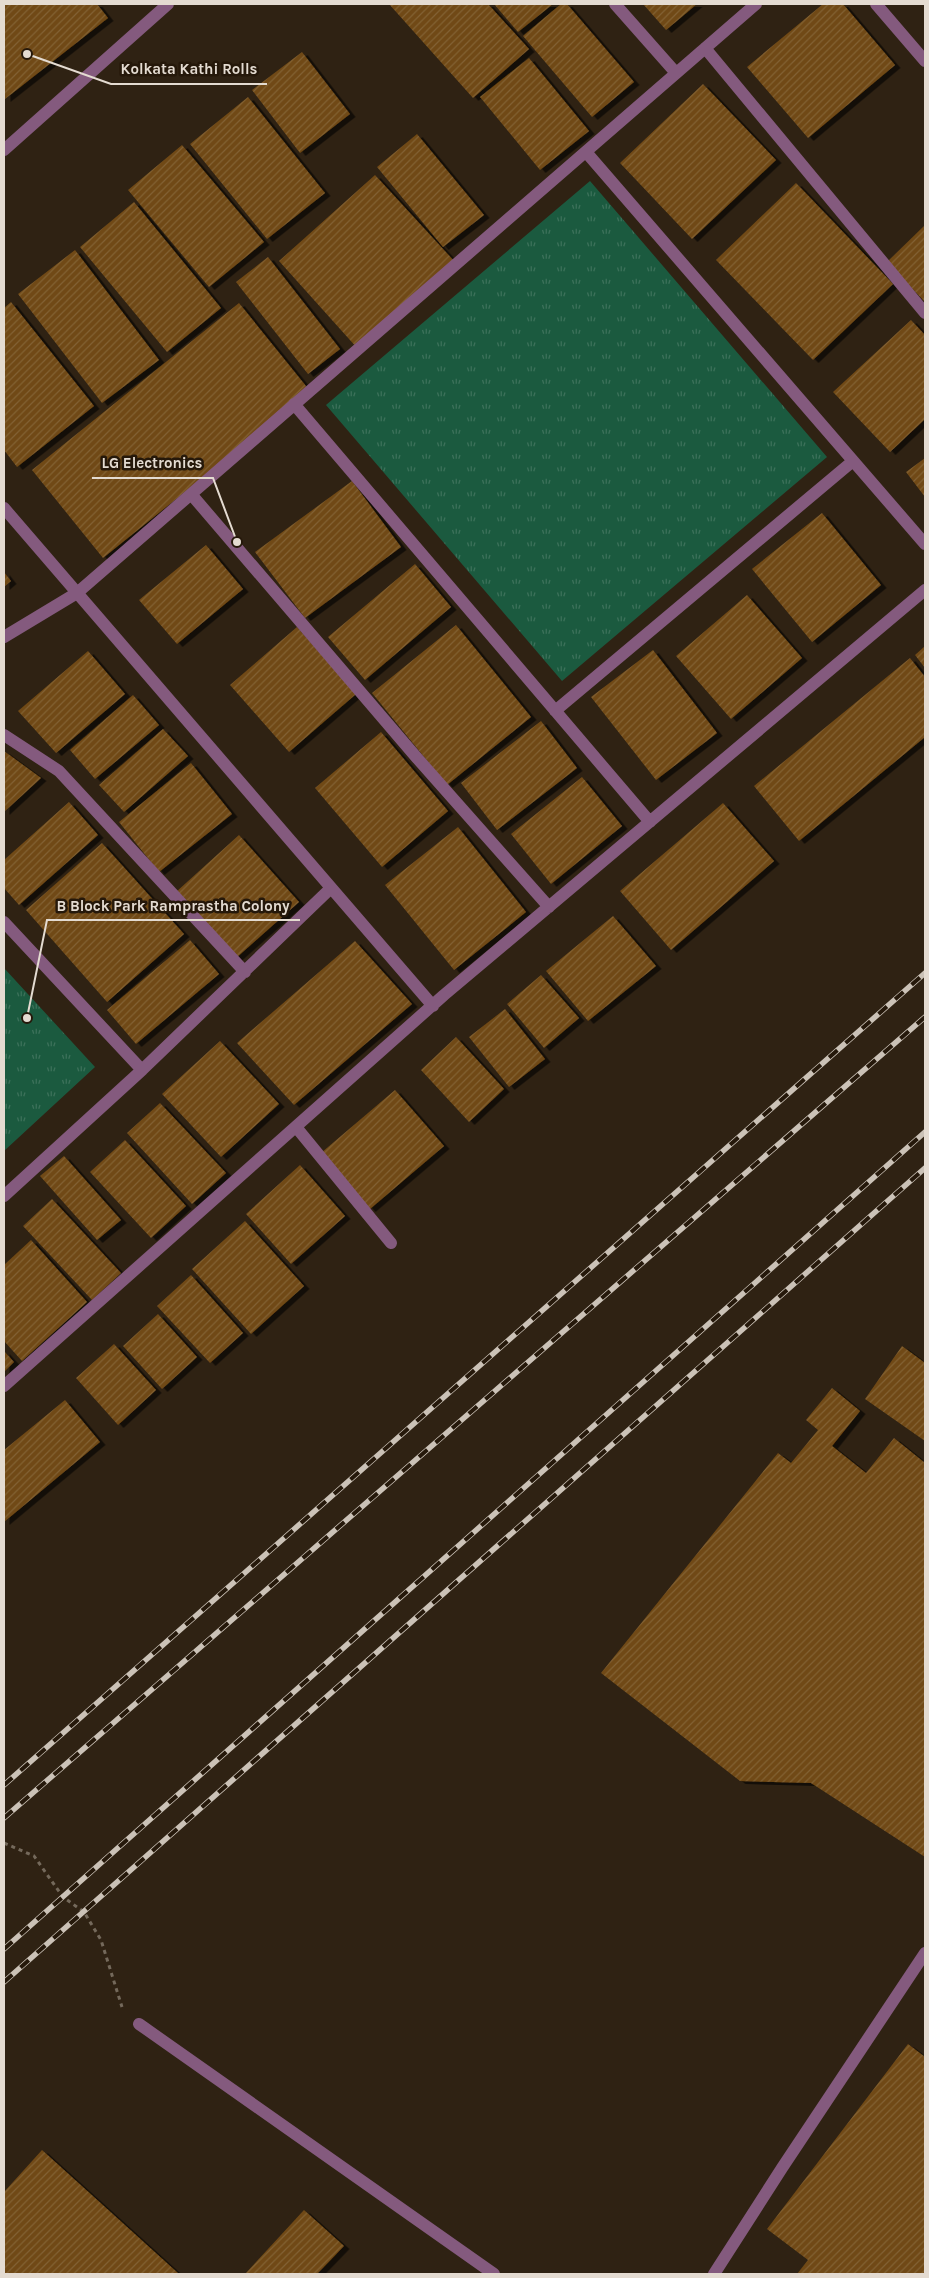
<svg xmlns="http://www.w3.org/2000/svg" width="929" height="2278" font-family="Karla,sans-serif">
<style>
.park{fill:url(#park-tufts)}
.building{fill:url(#building-hatch);filter:url(#shadow)}
.lines{fill:none;stroke-linecap:round;stroke-linejoin:round}
.path{stroke:#74695b;stroke-width:3;stroke-dasharray:4 4;stroke-linecap:butt}
.minor{stroke:#845a7e;stroke-width:12}
.rail-casing{stroke:#cbc2b7;stroke-width:5.5}
.rail{stroke:#25180a;stroke-width:4;stroke-dasharray:11;stroke-linecap:butt}
.leader{fill:none;stroke:#e4dbd1;stroke-width:2}
.callout-dot{fill:#e4dbd1;stroke:#25180a;stroke-width:2}
.callout-label{font-size:15px;text-anchor:middle;font-weight:bold;fill:#e4dbd1;stroke:#25180a;stroke-width:5;stroke-linejoin:round;paint-order:stroke}
</style>
<defs>
<pattern id="park-tufts" width="24" height="20" patternUnits="userSpaceOnUse" patternTransform="scale(1.25)"><rect width="24" height="20" fill="#1b5a3f"/><path d="M3 7l-1-3M5 7V3M7 7l1-3M15 17l-1-3M17 17v-4M19 17l1-3" fill="none" stroke="#3c715a"/></pattern>
<pattern id="building-hatch" width="6" height="6" patternUnits="userSpaceOnUse" patternTransform="scale(1.25)"><rect width="6" height="6" fill="#6f4814"/><path d="M-1 1l2-2M0 6l6-6M5 7l2-2" fill="none" stroke="#836235"/></pattern>
<filter id="shadow"><feDropShadow dx="5.5" dy="3" stdDeviation="0" flood-color="#0009"/></filter>
</defs>
<rect width="100%" height="100%" fill="#2f2213"/>
<path class="park" d="M590,181L827,457L562,681L326,405Z
M4,968L95,1067L4,1151Z"/>
<path class="building" d="M4,4H97L108,18L5,99Z
M389,4H488L529,49L473,98Z
M494,4H553L518,32Z
M561,4H567L634,82L592,117L523,36Z
M643,4H697L666,30Z
M823,4H843L895,65L808,138L747,67Z
M302,52L350,114L300,153L252,90Z
M529,58L589,131L540,170L480,97Z
M703,84L776,160L692,239L620,163Z
M248,97L325,193L267,239L190,144Z
M417,134L484,215L443,247L377,167Z
M182,145L264,242L209,287L128,190Z
M375,175L455,262L358,349L279,261Z
M796,183L893,284L813,360L716,260Z
M134,202L221,308L167,352L80,247Z
M925,225V302L887,262Z
M75,250L159,360L102,403L18,294Z
M268,257L340,349L308,374L236,282Z
M11,302L94,406L17,467L4,450V308Z
M239,303L310,391L103,558L32,470Z
M911,320L925,335V419L890,452L833,392Z
M925,458V497L906,472Z
M352,481L401,547L305,618L255,552Z
M822,513L881,585L812,642L752,569Z
M206,545L243,589L177,644L139,600Z
M415,564L451,607L365,680L328,637Z
M4,572L11,581L4,587Z
M747,595L802,658L731,719L676,656Z
M456,625L531,717L447,785L372,693Z
M297,627L356,694L289,752L230,685Z
M925,646V668L915,655Z
M653,650L717,733L656,780L591,697Z
M88,651L125,694L56,753L18,711Z
M910,658L925,677V737L799,841L754,786Z
M133,695L159,725L95,779L70,750Z
M541,721L577,768L497,830L461,783Z
M163,729L188,756L124,812L99,785Z
M381,732L448,811L382,867L315,788Z
M4,751L41,778L4,812Z
M191,763L232,814L159,872L119,822Z
M582,777L622,826L551,884L511,834Z
M69,802L98,835L19,905L4,888V860Z
M723,803L774,861L671,950L620,891Z
M458,827L526,912L454,970L385,885Z
M239,835L299,902L236,958L176,892Z
M102,843L184,934L107,1002L26,910Z
M613,916L656,966L588,1021L546,971Z
M190,940L219,974L136,1044L107,1010Z
M355,941L412,1004L294,1105L237,1043Z
M541,975L579,1018L544,1048L507,1004Z
M505,1009L545,1059L509,1087L469,1037Z
M456,1037L504,1089L469,1122L421,1070Z
M220,1041L279,1104L221,1157L162,1094Z
M395,1090L444,1146L370,1209L321,1153Z
M160,1103L226,1173L192,1204L127,1133Z
M125,1140L186,1206L151,1238L90,1172Z
M64,1156L121,1220L97,1240L40,1176Z
M300,1165L345,1216L291,1264L246,1214Z
M52,1199L121,1273L92,1300L23,1226Z
M245,1221L304,1286L251,1334L192,1269Z
M31,1240L87,1302L22,1361L4,1341V1265Z
M191,1275L243,1333L210,1363L157,1306Z
M158,1314L197,1357L162,1389L123,1346Z
M114,1344L156,1390L118,1425L76,1378Z
M902,1346L925,1363V1441L865,1399Z
M4,1351L14,1362L4,1372Z
M832,1388L860,1411L832,1446L866,1473L894,1438L925,1463V1857L811,1783L740,1781L601,1673L778,1453L791,1463L818,1430L806,1420Z
M65,1400L100,1442L4,1522V1450Z
M908,2044L925,2057V2274H797L808,2260L767,2229Z
M42,2150L179,2274H4V2192Z
M304,2210L344,2246L317,2274H245Z"/>
<g class="lines">
<path class="path" d="M4,1843L34,1856L63,1897L84,1912L101,1940L122,2007"/>
<path class="minor" d="M615,4L676,73
M876,4L925,61
M705,48L925,313
M4,150L168,4
M586,152L925,544
M294,404L650,822
M191,494L417,758L549,907
M4,508L433,1006
M4,637L77,593L756,4
M555,711L853,461
M4,735L59,771L245,972
M4,922L142,1070
M296,1127L391,1243
M4,1196L142,1070L331,888
M4,1386L444,995L925,590
M139,2024L494,2274
M714,2274L782,2168L925,1953"/>
<defs>
<path id="rail" d="M4,1785L925,973
M4,1818L925,1017
M4,1949L925,1132
M4,1982L925,1168"/>
</defs>
<use href="#rail" class="rail-casing"/>
<use href="#rail" class="rail"/>
</g>
<path class="leader" d="M27 54L111 84H267M237 542L213 478H92M27 1018L47 920H300"/>
<g class="callout-dot">
<circle cx="27" cy="54" r="5"/>
<circle cx="237" cy="542" r="5"/>
<circle cx="27" cy="1018" r="5"/>
</g>
<g class="callout-label">
<text x="189" y="74">Kolkata Kathi Rolls</text>
<text x="152" y="468">LG Electronics</text>
<text x="173" y="911">B Block Park Ramprastha Colony</text>
</g>
<rect width="929" height="2278" fill="none" stroke="#e4dbd1" stroke-width="10"/>
</svg>
